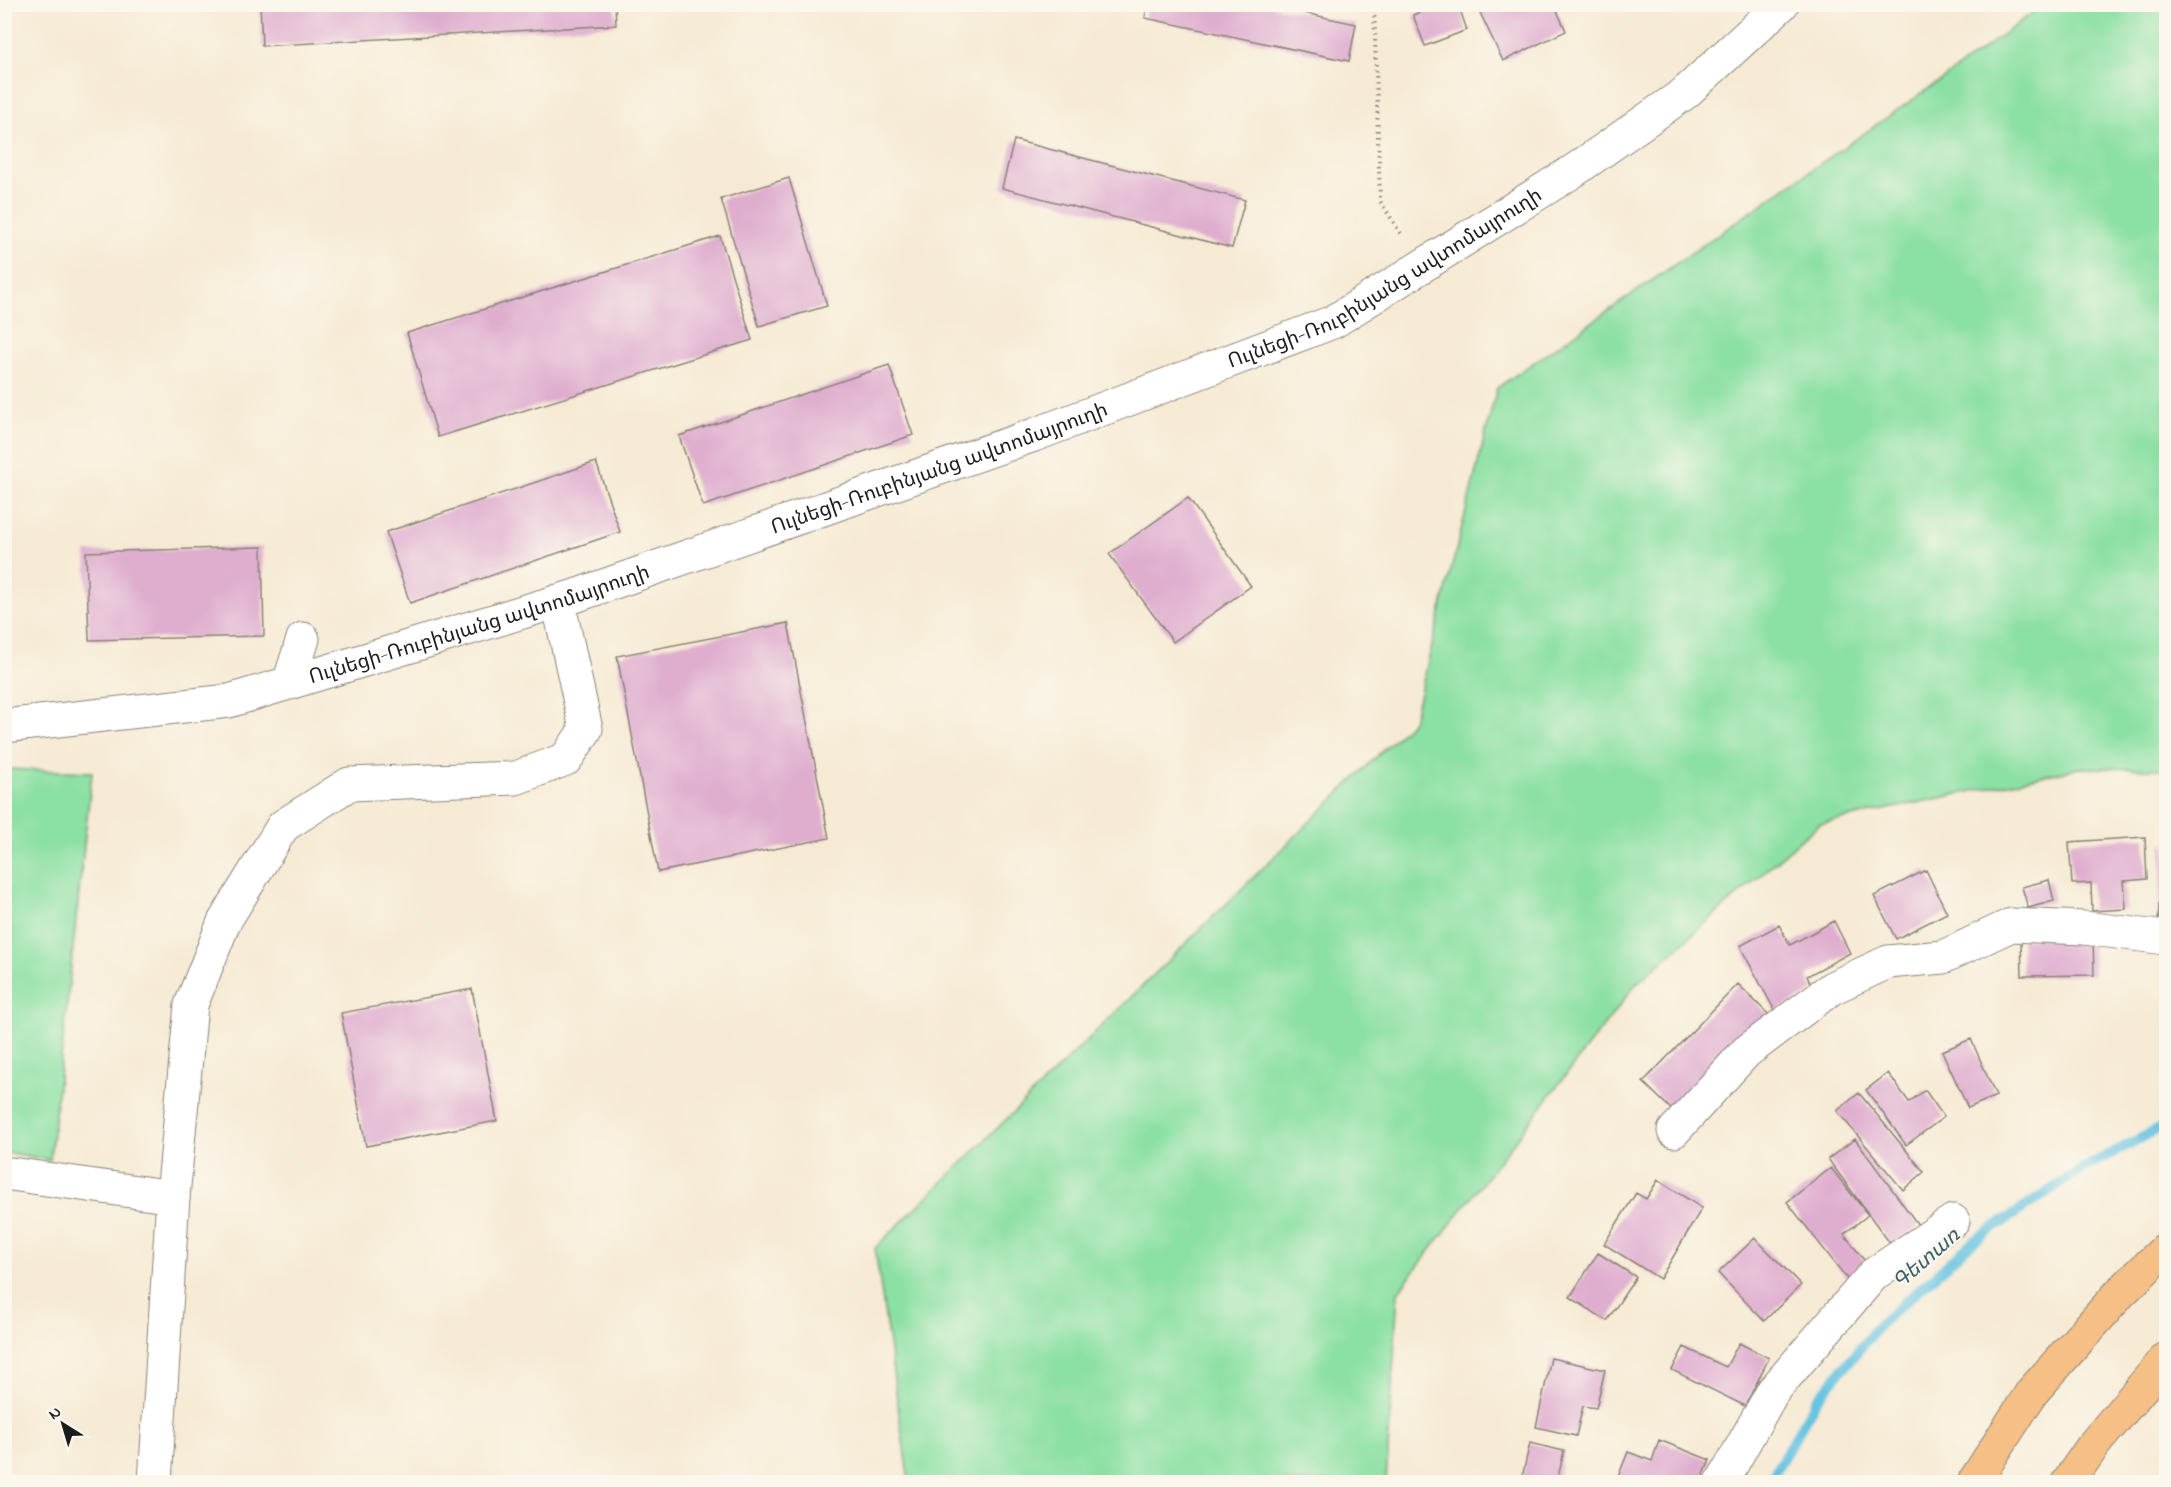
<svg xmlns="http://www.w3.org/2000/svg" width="2171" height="1487" font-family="'Indie Flower','Noto Sans Armenian',sans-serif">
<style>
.green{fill:#8be0a3;stroke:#547e60;stroke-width:1.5}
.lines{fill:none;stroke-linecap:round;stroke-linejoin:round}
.stream{stroke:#62c1e0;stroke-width:10}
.building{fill:#dfaecf}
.minor-casing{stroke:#898378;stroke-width:35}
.highway-casing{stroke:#898378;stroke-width:35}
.path{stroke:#898378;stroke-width:4;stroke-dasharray:1.5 4.5;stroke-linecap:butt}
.minor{stroke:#fff;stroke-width:33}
.highway{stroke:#f5bf86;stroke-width:33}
.labels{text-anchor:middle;stroke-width:4.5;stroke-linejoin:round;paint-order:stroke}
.street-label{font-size:20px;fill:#1c1c1c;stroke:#fbf7ec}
.water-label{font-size:21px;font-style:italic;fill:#385e6a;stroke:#fbf7ec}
</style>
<rect width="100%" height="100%" fill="#fbf7ec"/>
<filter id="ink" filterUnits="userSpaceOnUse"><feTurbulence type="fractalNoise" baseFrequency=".0167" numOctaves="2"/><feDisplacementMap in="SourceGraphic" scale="12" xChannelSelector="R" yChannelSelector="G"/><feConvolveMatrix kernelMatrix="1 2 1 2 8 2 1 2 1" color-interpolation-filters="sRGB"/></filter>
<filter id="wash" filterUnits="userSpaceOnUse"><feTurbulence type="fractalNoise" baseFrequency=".008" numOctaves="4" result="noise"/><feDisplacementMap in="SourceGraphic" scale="24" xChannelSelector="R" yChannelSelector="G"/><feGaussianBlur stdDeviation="1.35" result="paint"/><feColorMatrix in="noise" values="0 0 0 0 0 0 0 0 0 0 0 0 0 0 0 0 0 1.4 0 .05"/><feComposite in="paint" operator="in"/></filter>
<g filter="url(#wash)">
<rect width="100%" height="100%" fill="#f6ead4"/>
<path class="green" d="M2044,4L2166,5V769L2079,768L1819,824L1636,984L1398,1292L1386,1482H909L875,1248L1413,721L1497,388L1951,73Z
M4,769L92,772L50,1160L5,1152Z"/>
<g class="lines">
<path class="stream" d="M1769,1482L1816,1401L1880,1324L1974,1241L2082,1169L2166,1125"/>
</g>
<g id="blocks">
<path class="building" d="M260,4H615L616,25L262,46Z
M1147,4H1263L1356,24L1349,61L1145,18Z
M1440,4H1458L1467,30L1425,46L1413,15Z
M1476,4H1554L1566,31L1503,61Z
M1014,140L1245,200L1232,248L1002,188Z
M789,178L827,306L759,326L721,199Z
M720,236L752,340L438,437L407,333Z
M889,365L913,435L703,506L679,436Z
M596,462L620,532L410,603L386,532Z
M1188,498L1251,586L1173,642L1109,554Z
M262,547L264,636L89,640L86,552Z
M788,623L829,838L658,872L617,656Z
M2145,837L2147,879L2124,881L2126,909L2092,911L2091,883L2072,884L2069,842Z
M2163,844H2166V923L2158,922Z
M1926,870L1947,913L1896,939L1874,896Z
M2049,880L2054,901L2028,908L2022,887Z
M1834,921L1850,953L1807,976L1814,991L1775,1011L1740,946L1779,925L1790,945Z
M2093,937L2094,975L2022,976L2021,939Z
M1738,984L1771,1017L1676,1114L1643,1082Z
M472,989L497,1121L366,1146L341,1013Z
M1971,1039L1996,1096L1968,1108L1942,1051Z
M1888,1073L1909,1102L1925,1090L1944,1117L1906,1145L1866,1090Z
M1859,1093L1924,1172L1903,1190L1837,1111Z
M1855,1139L1919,1226L1892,1246L1828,1159Z
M1831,1168L1868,1215L1844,1234L1867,1264L1848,1280L1787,1202Z
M1658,1180L1702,1208L1660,1279L1604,1244L1636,1193L1646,1199Z
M1755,1238L1801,1285L1764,1321L1718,1273Z
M1598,1253L1636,1277L1607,1321L1570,1297Z
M1739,1343L1769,1358L1745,1406L1672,1370L1684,1347L1726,1367Z
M1551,1358L1605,1370L1596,1408L1583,1406L1576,1436L1536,1427Z
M1659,1440L1710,1460L1701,1482H1616L1628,1452L1652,1461Z
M1530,1443L1564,1451L1557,1482H1521Z"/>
</g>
</g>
<g filter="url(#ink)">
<use href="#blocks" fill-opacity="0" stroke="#898378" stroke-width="1.5"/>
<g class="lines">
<defs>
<g id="minor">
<path d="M289,683L303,639"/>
<path id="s1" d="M4,726L229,701L289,683L572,597L1034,435L1333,322L1575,170L1685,93L1782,4"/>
<path d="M1674,1131L1746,1052L1832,988L1888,962L1943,957L2011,925L2084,928L2166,938"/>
<path d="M4,1173L173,1197"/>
<path d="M155,1482L173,1197L191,1005L224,922L283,826L349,784L516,778L566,759L586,729L558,601"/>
<path d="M1722,1482L1773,1391L1874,1274L1953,1221"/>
</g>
<path id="highway" d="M1974,1482L2032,1392L2120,1293L2166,1249
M2068,1482L2095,1443L2166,1359"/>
</defs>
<use href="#minor" class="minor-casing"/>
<use href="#highway" class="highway-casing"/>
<path class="path" d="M1374,4L1380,201L1403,237"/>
<use href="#minor" class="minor"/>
<use href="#highway" class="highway"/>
</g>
</g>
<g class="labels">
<g class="street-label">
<text dy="7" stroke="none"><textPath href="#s1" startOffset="1460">Ուլնեցի-Ռուբինյանց ավտոմայրուղի</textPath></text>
<text dy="7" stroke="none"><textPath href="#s1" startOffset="974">Ուլնեցի-Ռուբինյանց ավտոմայրուղի</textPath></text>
<text dy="7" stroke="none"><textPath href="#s1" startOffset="488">Ուլնեցի-Ռուբինյանց ավտոմայրուղի</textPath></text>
</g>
<g class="water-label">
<text transform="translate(1926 1258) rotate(-41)" y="7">Գետառ</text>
</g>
</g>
<rect width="2171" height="1487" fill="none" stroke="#fbf7ec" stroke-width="24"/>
<g transform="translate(63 1424) rotate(323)" stroke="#fbf7ec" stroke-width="4.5" paint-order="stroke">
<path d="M0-4.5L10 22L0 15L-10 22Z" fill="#1c1c1c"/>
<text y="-9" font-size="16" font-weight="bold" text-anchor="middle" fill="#1c1c1c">N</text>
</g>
</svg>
